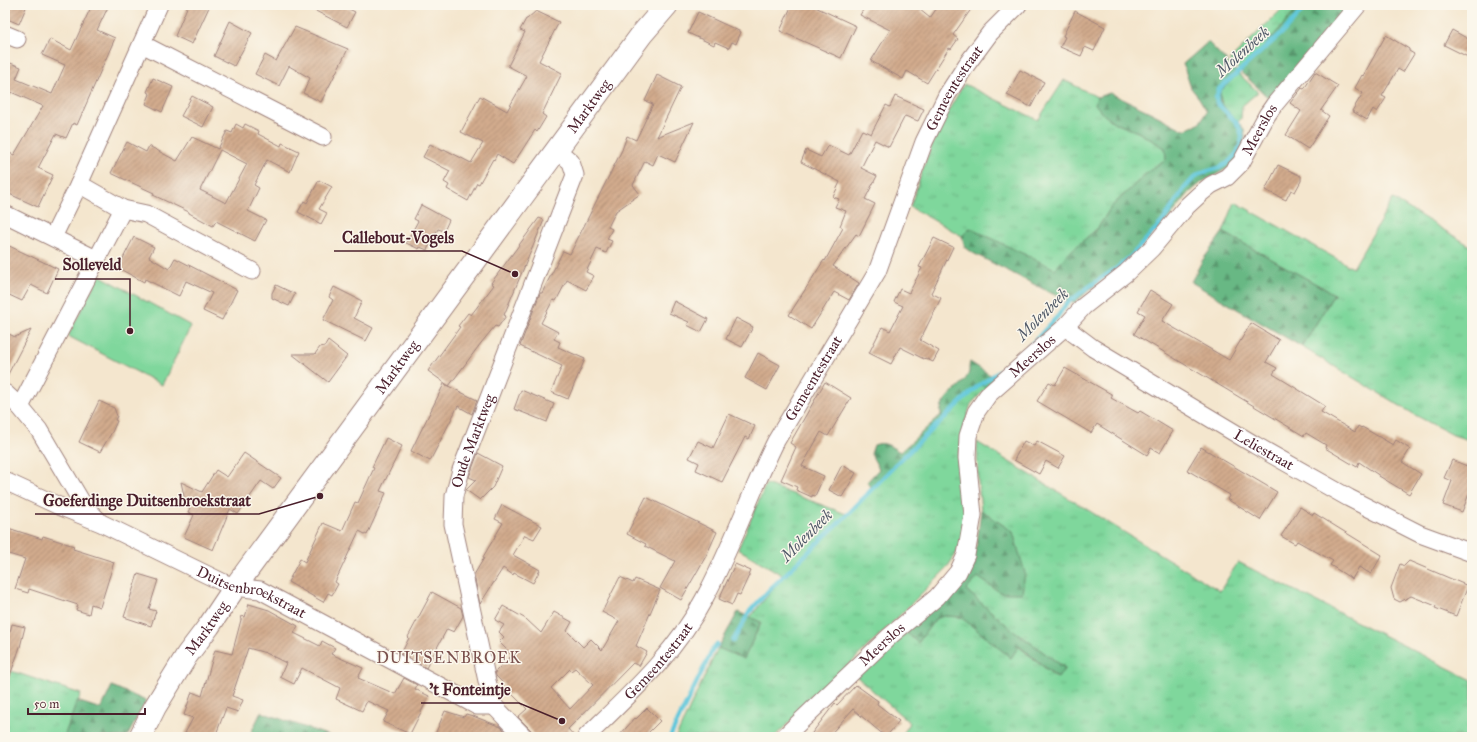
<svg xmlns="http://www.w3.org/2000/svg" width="1477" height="742" font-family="'IM FELL Great Primer',serif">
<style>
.grass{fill:url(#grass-tufts);stroke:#647b64}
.forest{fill:url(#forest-firs);stroke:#586c58}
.park{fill:#7fd79c;stroke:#647b64}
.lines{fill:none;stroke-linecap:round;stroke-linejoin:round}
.stream{stroke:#5fc7db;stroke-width:4.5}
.building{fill:url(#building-hatch);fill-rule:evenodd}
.street-casing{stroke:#9f827c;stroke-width:19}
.secondary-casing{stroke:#9f827c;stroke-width:24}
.street{stroke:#fff;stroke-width:17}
.secondary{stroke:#fff;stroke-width:22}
.labels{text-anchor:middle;stroke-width:3;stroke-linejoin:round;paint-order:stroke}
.street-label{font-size:15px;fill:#4a1f2b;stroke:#fbf7ec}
.water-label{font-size:16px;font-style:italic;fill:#515a69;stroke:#fbf7ec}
.neighbourhood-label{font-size:16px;letter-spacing:1px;fill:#7a504d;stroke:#fbf7ec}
.leader{fill:none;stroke:#4a1f2b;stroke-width:1.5}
.callout-dot{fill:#4a1f2b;stroke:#fbf7ec;stroke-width:1.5}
.callout-label{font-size:16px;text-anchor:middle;font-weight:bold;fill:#4a1f2b;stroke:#fbf7ec;stroke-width:3;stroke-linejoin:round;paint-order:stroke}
</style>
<defs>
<pattern id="grass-tufts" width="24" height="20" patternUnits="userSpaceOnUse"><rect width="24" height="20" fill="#7fd79c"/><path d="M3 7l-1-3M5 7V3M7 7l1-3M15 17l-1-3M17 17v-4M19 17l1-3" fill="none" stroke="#6fb887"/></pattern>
<pattern id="forest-firs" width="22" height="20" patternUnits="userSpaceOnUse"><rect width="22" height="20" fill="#67b884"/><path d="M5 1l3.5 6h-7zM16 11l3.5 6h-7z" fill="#57956c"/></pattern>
<pattern id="building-hatch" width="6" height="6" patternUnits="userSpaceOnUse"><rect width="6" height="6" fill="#d2ab8d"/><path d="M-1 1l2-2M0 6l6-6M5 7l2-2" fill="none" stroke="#ac8b73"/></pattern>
</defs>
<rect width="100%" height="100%" fill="#fbf7ec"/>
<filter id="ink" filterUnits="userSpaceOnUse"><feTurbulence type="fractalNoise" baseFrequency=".025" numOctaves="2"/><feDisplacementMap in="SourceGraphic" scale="8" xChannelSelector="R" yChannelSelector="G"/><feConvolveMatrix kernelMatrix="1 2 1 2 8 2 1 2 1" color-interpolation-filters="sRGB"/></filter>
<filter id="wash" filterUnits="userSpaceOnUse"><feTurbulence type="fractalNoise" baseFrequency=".012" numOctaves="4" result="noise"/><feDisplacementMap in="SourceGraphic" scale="16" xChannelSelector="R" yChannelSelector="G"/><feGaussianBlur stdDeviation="0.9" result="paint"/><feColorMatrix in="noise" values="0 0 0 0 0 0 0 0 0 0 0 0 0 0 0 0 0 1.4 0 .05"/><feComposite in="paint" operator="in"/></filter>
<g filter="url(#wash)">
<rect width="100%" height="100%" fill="#f4e6ce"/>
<path class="grass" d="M1286,5H1301L1241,72L1230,60Z
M1238,73L1258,92L1242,106L1241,119L1238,122C1229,111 1220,108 1220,92Z
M1064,80L1097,97L1096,104L1115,123L1138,132L1165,148L1166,159L1149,171L1111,207L1098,228L1071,251L1055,270L970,228L962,236L910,207L927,157L944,118L964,84L1038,120Z
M1393,199L1472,247V441L1453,435L1417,416L1302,347L1334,294L1223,232L1235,202L1353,268Z
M982,383L986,388L971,404L964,426L958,466L966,501L967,532L956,554L946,569L889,626L774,737H676L718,648L744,658L761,623L750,617L784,576L738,549L766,484L846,514Z
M977,442L1220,591L1238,562L1472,680V737H901L910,723L856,676L904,630L918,643L935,619L943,616L961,617L1011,658L1018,646L1057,678L1065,668L1009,627L966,590L978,577L1001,593L1013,532L981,510L978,481Z
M5,669L81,694L64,737H5Z"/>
<path class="forest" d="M1301,5H1352L1274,103L1241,72Z
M1208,42L1238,73L1220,92V101L1225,108L1244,129L1245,136L1244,146L1234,165L1202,182L1190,192L1164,224L1141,247L1074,303L1053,294L973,253L965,247L962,236L970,228L1055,269L1071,251L1098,228L1111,207L1149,171L1166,159L1165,148L1138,132L1115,123L1104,115L1095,104L1097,97L1110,93L1152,113L1184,130L1199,124L1207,111L1199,98L1191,88L1183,64Z
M1223,232L1334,294L1302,347L1191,282L1202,261Z
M970,362L995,378L986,388L981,384L873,489L867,482L879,469L871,454L874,445C886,441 889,446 900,452L941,415C938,396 964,389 969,372C969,369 969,365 970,362Z
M981,510L1013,532L1025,573L1022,593H1001L978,577L966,590L1009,627L1065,668L1058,678L1019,646L1011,658L961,617L944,616L935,619L918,643L904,630L973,555L977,544Z
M738,612L761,622L744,659L718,648Z
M112,686L146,701L127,737H64L77,701L101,709Z
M261,712L333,737H249Z"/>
<path class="park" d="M99,275L191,326L162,385L68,336Z"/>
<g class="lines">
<path class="stream" d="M733,641L750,611L771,588L850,512L900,460L978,386L1013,362L1027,349L1058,316L1066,304L1090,286L1118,267L1131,256L1163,221L1184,189L1192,180L1199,174L1219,168L1229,162L1237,153L1241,144L1242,136L1240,129L1236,122L1217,103L1216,98L1219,89L1283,32L1307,5
M670,737L713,649L717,644"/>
</g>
<g id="blocks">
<path class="building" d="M5,5H27L19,24L5,18Z
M92,5H109L97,30L115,38L77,125L73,123L66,138L56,134L38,168L53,175L38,207L5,192V151L14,155L43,106L11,92L5,106V61L21,67L16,79L52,94L65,65L42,55L50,39L71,50Z
M188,5H210L192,44L175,36Z
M304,5H341L355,12L347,27Z
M792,5H811L856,26L841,58L780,31Z
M866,5H914L930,18L939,5H974L953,35L958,39L951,49L949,48L927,83L907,71L903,79L871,61L890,30L860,15Z
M536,11L559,22L539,61L562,73L542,114L546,117L537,132L535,130L513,164L497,154L494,160L493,159L479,184L477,183L468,201L447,189L449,185L444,182L450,171L423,157L430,144L443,151L444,149L471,163L483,143L461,132L480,96L507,111L527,76L508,66L525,32L520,30L526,19H527Z
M1075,11L1105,27L1094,51L1085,47L1081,56L1060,47L1065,37L1063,36Z
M698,12L741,32L736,44L732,42L729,48L715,42L714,45L688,33Z
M230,21L252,33L234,66L214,56Z
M295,27L348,49L321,102L303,93L310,78L289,66L279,86L255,74L265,55L276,61Z
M1452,30L1472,41V59L1444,45Z
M1386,35L1409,49V51L1414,54L1403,72L1398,69L1382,96L1386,98L1377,112L1373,109L1367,120L1352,111L1363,93L1355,88L1362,75L1363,76Z
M1020,70L1044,82L1031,107L1007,95Z
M1315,72L1338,86L1321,110L1329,116L1308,149L1286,135L1301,111L1290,103L1302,88L1304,89Z
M657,75L681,87L657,137L694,122L675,162L658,154L653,165L645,161L633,185L640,194L616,211L608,227L612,229L607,239L612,241L606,253L597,249L586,272L594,276L586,290L567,280L556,301L553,300L541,323L558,332L554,339L560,342L558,347L585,359L568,399L551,392L562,366L520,346L540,293H542L563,251L570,254L622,150L627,136L636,140L653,104L645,101Z
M153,78L173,87L162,112L146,104L150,94L147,92Z
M192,96L213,107L203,127L181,116Z
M895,96L924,109L918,121L905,116L889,147L875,140L861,168L877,176L865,199L875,204L859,236L856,234L833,266L859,283L849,300L834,292L811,329L789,315L824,260L825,261L843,228L840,226L846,211L835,207L839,199L833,197L840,182L801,162L806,150L821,157L828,145L849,155L862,130L871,134L886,105L890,107Z
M236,124L243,128L245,124L259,131L258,134L281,146L282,143L299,151L290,172L267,160L254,185L259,188L248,211L266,220L255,241L216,221L213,226L189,213V212L153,195L154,193L111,173L127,142L146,152L149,146L177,161L192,137L218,149L227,131L232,133ZM220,150L247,164L226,203L200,190Z
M1278,165L1301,176V181L1295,192L1291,190L1286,200L1265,190Z
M319,180L332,187L319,209L327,213L321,224L298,212L304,201L307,203Z
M421,205L449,220L444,231L438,229L427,250L420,247L419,249L406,243L418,221L414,219Z
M539,218L544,220L504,315L506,316L498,327L495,326L481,343L449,386L428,371L460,327L458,326L468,313L471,315L494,285L491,283Z
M134,237L154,247L149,257L169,269L175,258L237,290L222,320L203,311L212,293L186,281L179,296L145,279L144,282L118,268Z
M934,238L953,247L931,293L941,298L920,340L939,351L933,362L925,358L924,359L900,347L891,364L869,353L882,327L890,331L903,306L894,302L900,289L909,293L922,268L919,267Z
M5,244L58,269L47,293L31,285L22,301L5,293Z
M276,285L295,294L289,306L272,298V293Z
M334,287L362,301L354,318L373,328L366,341L323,320L333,300L329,297Z
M1150,290L1173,304L1162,321L1229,360L1251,323L1279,340L1266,362L1277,368L1273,374L1325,406L1321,412L1355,432L1358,426L1361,428L1362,427L1393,445L1396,440L1410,449L1402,462L1421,474L1409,494L1379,476H1380L1359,462L1357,467L1325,448L1326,445L1306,433L1304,436L1134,334L1145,315L1138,311Z
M674,301L708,319L701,332L687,325L689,322L669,313Z
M736,318L753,327L742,347L726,339Z
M31,330L5,380V332L15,337Z
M328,341L347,356L328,382L292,354H315L320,347L325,346Z
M758,353L780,365L767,390L745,378Z
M1065,368L1113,395L1111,398L1138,413L1140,411L1173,431L1160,453L1151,448L1147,455L1097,424L1091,433L1037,401L1049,382L1055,385Z
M825,382L851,398L828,436L821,432L802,466L824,476L815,496L812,495V497L796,490L797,487L781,480L796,447L790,443Z
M444,384L477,400L472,414L458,406L430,461L411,451Z
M521,390L554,404L547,422L514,409Z
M99,401L114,408L117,416L115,420L117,421L112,432L100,452L79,442Z
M729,414L755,426L749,439L745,437L722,482L696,470L699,463L689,458L698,441L713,448Z
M386,438L402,446L380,491L386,493L367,535L359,531L335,582L338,584L332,595L328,593L323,602L288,582L300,559L305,562L323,523L342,531L355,502L358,503L374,468L372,467Z
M1024,441L1034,446L1037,441L1065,456L1058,468L1046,461L1039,474L1014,460Z
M1201,447L1277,492L1260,520L1227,499L1230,495L1187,470Z
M244,453L281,478L273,489L261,481L238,514L230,509L213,550L184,537L194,515L188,512L190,508L185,500L181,482L202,492L216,470L227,477Z
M478,453L502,466L493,487L480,500L466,490L476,480L469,477Z
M1452,460L1472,468V486L1462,512L1443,505L1452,481L1444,478Z
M842,465L856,473L842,497L829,490Z
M646,497L717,532L706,556L681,600L660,588L675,561L645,546L646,544L627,534Z
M502,505L542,526L534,539L525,535L513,555L540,570L533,583L514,573L513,575L503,568L480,604L474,575L484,558L483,557L503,523L495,519Z
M1300,507L1313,515L1314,513L1382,555L1371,574L1359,567L1352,579L1330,565L1333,561L1297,541L1295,544L1281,536Z
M5,527L42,539L43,536L74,546L73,549L114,562L100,607L91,604L89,614L76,610L78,605L29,589L28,593L15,589L25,559L5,553Z
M1409,561L1468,586L1456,616L1435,608L1436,606L1411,596L1400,602L1394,599L1391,588L1400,564L1404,566Z
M735,564L751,571L740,595L737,594L732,605L719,599Z
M138,574L158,580L149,609L156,611L151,626L124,617Z
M620,577L633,583L635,579L660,590L636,646L647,652L639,666L633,663L568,729L575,737H536L531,730L518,717L527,709L512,694H506L503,690L504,684L496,676L495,672L512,655L499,642L504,637L499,632L504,625L495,620L503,606L526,619L541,633L554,612L572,622L567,631L583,647L591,639L602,650L619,621L602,612ZM575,668L593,685L570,709L551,688L570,669L571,671Z
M432,592L461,608L463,616L454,632L447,629L426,668L401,654L409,638L408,637Z
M249,604L269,610L298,626L294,633L320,646L322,641L335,648L331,654L363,668L358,678L395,694L404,678L417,685L415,689L429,696L410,734L383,722L389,711L367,701L362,711L336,699L340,688L302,668L294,684L280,677L286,663L266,653L248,648L232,696L243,700L238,712L226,708L215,737H183L193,718L184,715L192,692L202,696L215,650L232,654L242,616L245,617Z
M12,624L25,627L20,647L7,684H5V631L10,632Z
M856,685L878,701L877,704L899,721L886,737L853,709L828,737H809L835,703L837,705Z
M647,708L660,721L644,737H618L635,718L636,719Z
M445,711L464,717L466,714L473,716L501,727L510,737H434Z"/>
</g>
</g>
<g filter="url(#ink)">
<use href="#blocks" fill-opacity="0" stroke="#9f827c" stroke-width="1"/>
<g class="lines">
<defs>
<g id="street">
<path d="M5,34L17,39"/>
<path d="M142,44L323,137"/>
<path d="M79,184L123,209L146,214L252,271"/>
<path d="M5,214L96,259"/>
<path d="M53,237L79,184L159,5"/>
<path id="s1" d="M1065,327L1093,348L1255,445L1349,498L1420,534L1472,553"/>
<path d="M5,393L20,407L39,430L84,506L98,520"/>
<path d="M20,407L123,209"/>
<path id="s2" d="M5,481L59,506L101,523L224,583L235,587L260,590L468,701L477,706H494"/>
<path id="s3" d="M524,737L494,706L487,681L453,524L454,496L461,470L575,175L571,162L557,150"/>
<path id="s4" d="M586,737C629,695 675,654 704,599C732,548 750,493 776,441L877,272L924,142L947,95L967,64L990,33L1018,5"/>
<path id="s5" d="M784,737L890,636L937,597L958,572L966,555L973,515L967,458L968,436L976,412L988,395L1065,327L1084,306L1126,273L1152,248L1187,206L1200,194L1211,185L1227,177L1241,163L1267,115L1274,105L1358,5"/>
</g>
<g id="secondary">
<path id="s6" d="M140,737L155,707L187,655L209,626L235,587L642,34L667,5"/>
</g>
</defs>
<use href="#street" class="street-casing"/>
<use href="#secondary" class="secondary-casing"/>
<use href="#street" class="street"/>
<use href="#secondary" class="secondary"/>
</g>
</g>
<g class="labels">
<g class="street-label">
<text dy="5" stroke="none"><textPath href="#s4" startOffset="753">Gemeentestraat</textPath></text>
<text dy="5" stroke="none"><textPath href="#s6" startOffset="775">Marktweg</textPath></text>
<text dy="5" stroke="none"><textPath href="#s5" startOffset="808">Meerslos</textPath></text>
<text dy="5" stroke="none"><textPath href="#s5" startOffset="484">Meerslos</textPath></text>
<text dy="5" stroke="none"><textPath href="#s6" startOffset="451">Marktweg</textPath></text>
<text dy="5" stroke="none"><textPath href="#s4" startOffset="429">Gemeentestraat</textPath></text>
<text dy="5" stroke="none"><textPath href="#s3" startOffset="316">Oude Marktweg</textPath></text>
<text dy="5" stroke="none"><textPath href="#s1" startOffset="234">Leliestraat</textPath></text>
<text dy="5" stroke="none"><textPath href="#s2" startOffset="271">Duitsenbroekstraat</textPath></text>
<text dy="5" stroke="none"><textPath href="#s6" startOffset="128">Marktweg</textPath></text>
<text dy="5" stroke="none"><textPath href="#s5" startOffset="135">Meerslos</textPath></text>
<text dy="5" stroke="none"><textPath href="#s4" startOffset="105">Gemeentestraat</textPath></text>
</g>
<g class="water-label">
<text transform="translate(1242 51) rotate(-42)" y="6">Molenbeek</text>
<text transform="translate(1042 314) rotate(-45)" y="6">Molenbeek</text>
<text transform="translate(806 535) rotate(-45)" y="6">Molenbeek</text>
</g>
<g class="neighbourhood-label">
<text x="449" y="663">DUITSENBROEK</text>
</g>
</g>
<path class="leader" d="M515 274L462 251H334M130 331L130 279H55M320 496L259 514H35M562 721L519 703H421"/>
<g class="callout-dot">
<circle cx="515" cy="274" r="4"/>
<circle cx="130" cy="331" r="4"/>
<circle cx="320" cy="496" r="4"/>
<circle cx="562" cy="721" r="4"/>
</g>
<g class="callout-label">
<text x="398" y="243">Callebout-Vogels</text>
<text x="92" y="270">Solleveld</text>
<text x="147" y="506">Goeferdinge Duitsenbroekstraat</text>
<text x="470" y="695">'t Fonteintje</text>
</g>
<rect width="1477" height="742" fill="none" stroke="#fbf7ec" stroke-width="20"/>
<path d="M28 708v6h117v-6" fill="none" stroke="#4a1f2b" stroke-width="2"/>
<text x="34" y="708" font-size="12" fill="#4a1f2b" stroke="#fbf7ec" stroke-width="3" paint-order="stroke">50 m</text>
</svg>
